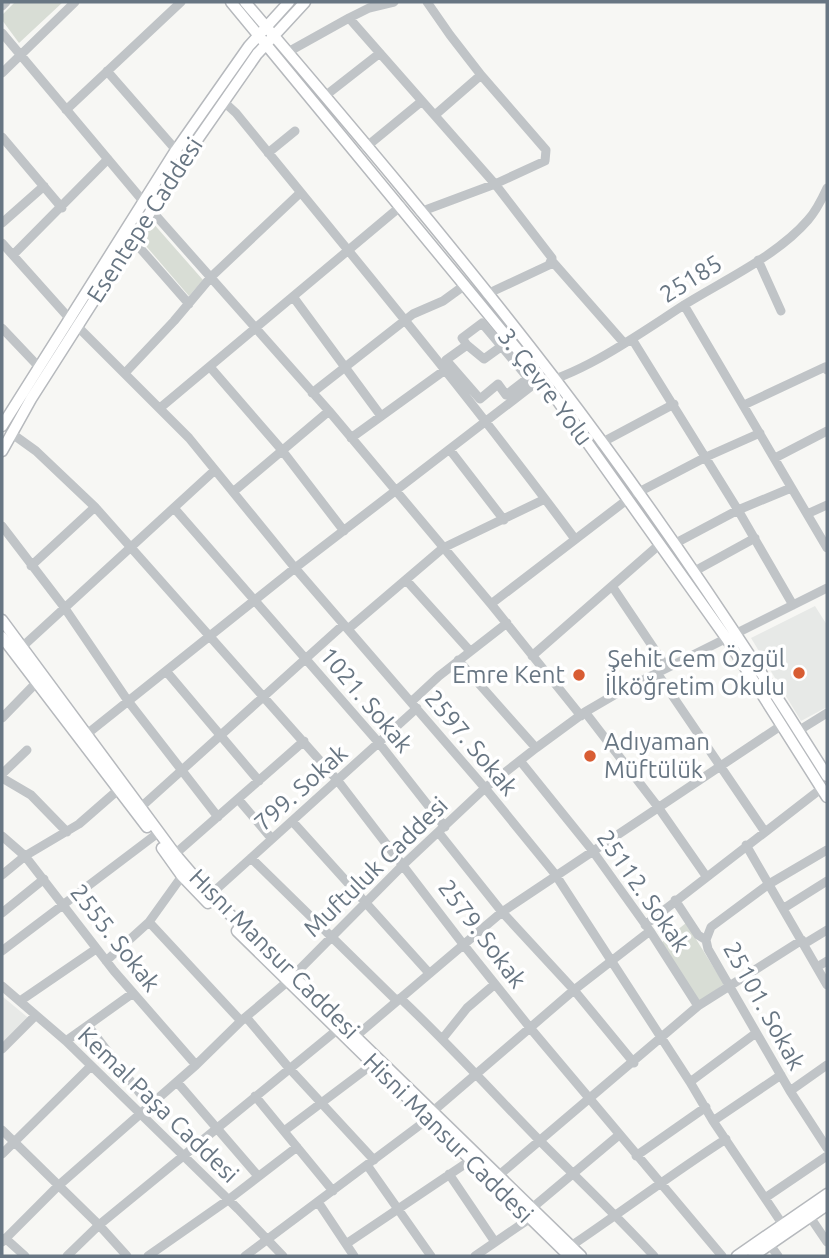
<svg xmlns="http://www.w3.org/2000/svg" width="829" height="1258" font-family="Ubuntu,sans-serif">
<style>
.built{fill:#e7e9e7}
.green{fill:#d8ddd5}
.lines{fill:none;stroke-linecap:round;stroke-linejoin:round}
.major-casing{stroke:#b6b9bd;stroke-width:13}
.minor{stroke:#c0c4c7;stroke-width:9}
.major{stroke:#fff;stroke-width:10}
.poi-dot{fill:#d85d33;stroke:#fff;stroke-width:2.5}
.labels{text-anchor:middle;stroke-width:7;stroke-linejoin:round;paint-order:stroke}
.street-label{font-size:24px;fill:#687683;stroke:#fff}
.poi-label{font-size:24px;fill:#687683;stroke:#fff;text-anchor:end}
</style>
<rect width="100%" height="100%" fill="#f7f7f4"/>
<path class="built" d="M815,606L827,625V707L801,721L751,638Z
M2,996L32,1021L2,1048Z"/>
<path class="green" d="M15,2H63L19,43L2,20V15Z
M152,222L203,280L189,296L140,239Z
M686,923L724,984L698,1003L661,943Z"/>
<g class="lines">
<defs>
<path id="major" d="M231,2L545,383L727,639L827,797
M245,2C350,125 456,250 555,379C652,506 742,640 827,776
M2,426L176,150L249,46L289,2
M2,451L31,399L186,156L257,54L305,2
M2,620L175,854L210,895L581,1256
M2,637L147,827
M162,848L182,876L208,903
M237,931L569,1256
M737,1256L827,1194
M753,1256L827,1205"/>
</defs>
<use href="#major" class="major-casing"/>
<path class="minor" d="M427,2L450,35L481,75L435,115
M2,6L6,2
M349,18L369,8L394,2
M2,33L143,201L329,411L491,604L581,716
M288,52L349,18L495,184L552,258L549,265L487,294
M107,71L176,150
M2,73L75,2
M325,96L380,53
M224,102L236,113C351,254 467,393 575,539
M66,110L181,2
M2,137L62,208
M366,147L422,101
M268,153L295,131
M420,212L495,184L545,161L546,150L481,75
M2,223L44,186
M132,239L189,304
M2,243L69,318L189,438L295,568L485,788L555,874L690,1082L713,1121L783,1225
M13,255L108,159
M758,260L781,311
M552,261L624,343
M294,298L381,416
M684,305L827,548
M2,328L38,366
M632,339L738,510L791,488
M467,345L446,360L480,399L498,384L506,395L528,378L482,323L462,338L467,345L484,359L502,346
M210,367L281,449L344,531
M125,373L174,321L211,277L300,193
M312,393L413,314L443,301L465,285
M744,405L825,367L827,370
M160,408L401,206
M11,433L36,451L95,507L338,781L463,944L531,1029L722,1256
M351,438L445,370
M601,443L674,404
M450,450L504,520
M775,458L827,431
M233,492L329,411
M637,493L706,457L760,433
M174,508L379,743L445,827
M807,514L827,505
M2,526L64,607L128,701L218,817
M674,544L738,510L793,605
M31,566L95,507
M693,572L755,538
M406,580L470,651
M612,586L667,668
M491,604L628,499
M348,629L443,548L545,499
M22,647L215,470
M532,656L660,544
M458,660L536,748
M166,671L259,781
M657,673L765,832
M411,702L439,676L507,623
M585,712L658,807L706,876
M2,718L36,683
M798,731L827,713
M87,734L295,568L533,385C581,376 642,332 684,305C724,280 777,256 808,220C816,211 822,199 827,188
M2,774L27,750
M2,778L31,795L67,832
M238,799L272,839
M141,807L343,625
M292,821L429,973
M439,833L502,912L574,990L634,1063
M2,836L25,856L114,971L196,1065
M746,845L827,985
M827,850L769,884L711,927L706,940L708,949L790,1091L827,1148
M175,854L304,741
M251,858L397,1001
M2,875L25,856L79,824L118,790
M210,895L417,708
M675,900L698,935L706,940
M784,908L827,881
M2,913L44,879
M149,922L241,1021
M645,925L822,788
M804,944L827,930
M2,951L154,836
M106,961L149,922L182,876
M817,967L827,961
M2,986L66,1041L238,1209L283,1256
M400,998C449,1044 493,1093 540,1141C578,1179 617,1216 654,1256
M20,1001L96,949
M698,1006L802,940
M246,1017L289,1068L374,1160
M88,1026L149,1105
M356,1036L502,912L782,725
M443,1038L467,1008L495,984
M66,1041L133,993
M2,1049L35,1016
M177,1082L258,1176
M690,1082L756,1033
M790,1091L827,1065
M255,1096L333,1191
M432,1112L574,990L650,931
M713,1121L781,1075
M2,1130L99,1225L127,1256
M284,1131L373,1064
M2,1154L91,1066
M636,1156L706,1107
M367,1165L431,1256
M449,1174L495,1242
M498,1176L698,1006L650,931L592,850L521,762
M765,1198L827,1156
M318,1202L354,1256
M532,1208L619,1135
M810,1217L827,1242
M5,1238L25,1256
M2,1242L58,1186L196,1065L241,1021L287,982L404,864L485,788L536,748L585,712L621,691L827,588
M346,1244L471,1160
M770,1245L778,1256
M571,1246C623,1211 673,1173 726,1139
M67,1256L99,1225L337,1030
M148,1256L228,1200L297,1147
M245,1256L428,1119
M475,1256L529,1219"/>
<use href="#major" class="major"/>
</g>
<g class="poi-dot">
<circle cx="799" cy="673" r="7"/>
<circle cx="579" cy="675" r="7"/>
<circle cx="590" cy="756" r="7"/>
</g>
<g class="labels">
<g class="street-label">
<text transform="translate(145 220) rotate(-57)" y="8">Esentepe Caddesi</text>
<text transform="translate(691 279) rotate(-32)" y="8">25185</text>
<text transform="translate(545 387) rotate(53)" y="8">3. Çevre Yolu</text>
<text transform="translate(366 700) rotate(50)" y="8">1021. Sokak</text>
<text transform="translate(471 743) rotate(50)" y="8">2597. Sokak</text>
<text transform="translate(301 788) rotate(-42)" y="8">799. Sokak</text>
<text transform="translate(376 867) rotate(-44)" y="8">Muftuluk Caddesi</text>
<text transform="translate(643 891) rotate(55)" y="8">25112. Sokak</text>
<text transform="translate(482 934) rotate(53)" y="8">2579. Sokak</text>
<text transform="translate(115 938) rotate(52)" y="8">2555. Sokak</text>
<text transform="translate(274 954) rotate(45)" y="8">Hısnı Mansur Caddesi</text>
<text transform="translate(764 1006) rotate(61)" y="8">25101. Sokak</text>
<text transform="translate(158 1105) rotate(44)" y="8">Kemal Paşa Caddesi</text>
<text transform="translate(448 1138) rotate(45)" y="8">Hisni Mansur Caddesi</text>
</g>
<g class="poi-label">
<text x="785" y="667">Şehit Cem Özgül<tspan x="785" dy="28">İlköğretim Okulu</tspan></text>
<text x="565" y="683">Emre Kent</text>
<text x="604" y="750" text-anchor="start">Adıyaman<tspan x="604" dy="28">Müftülük</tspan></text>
</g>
</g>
<rect width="829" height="1258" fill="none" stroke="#687683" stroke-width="7"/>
</svg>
